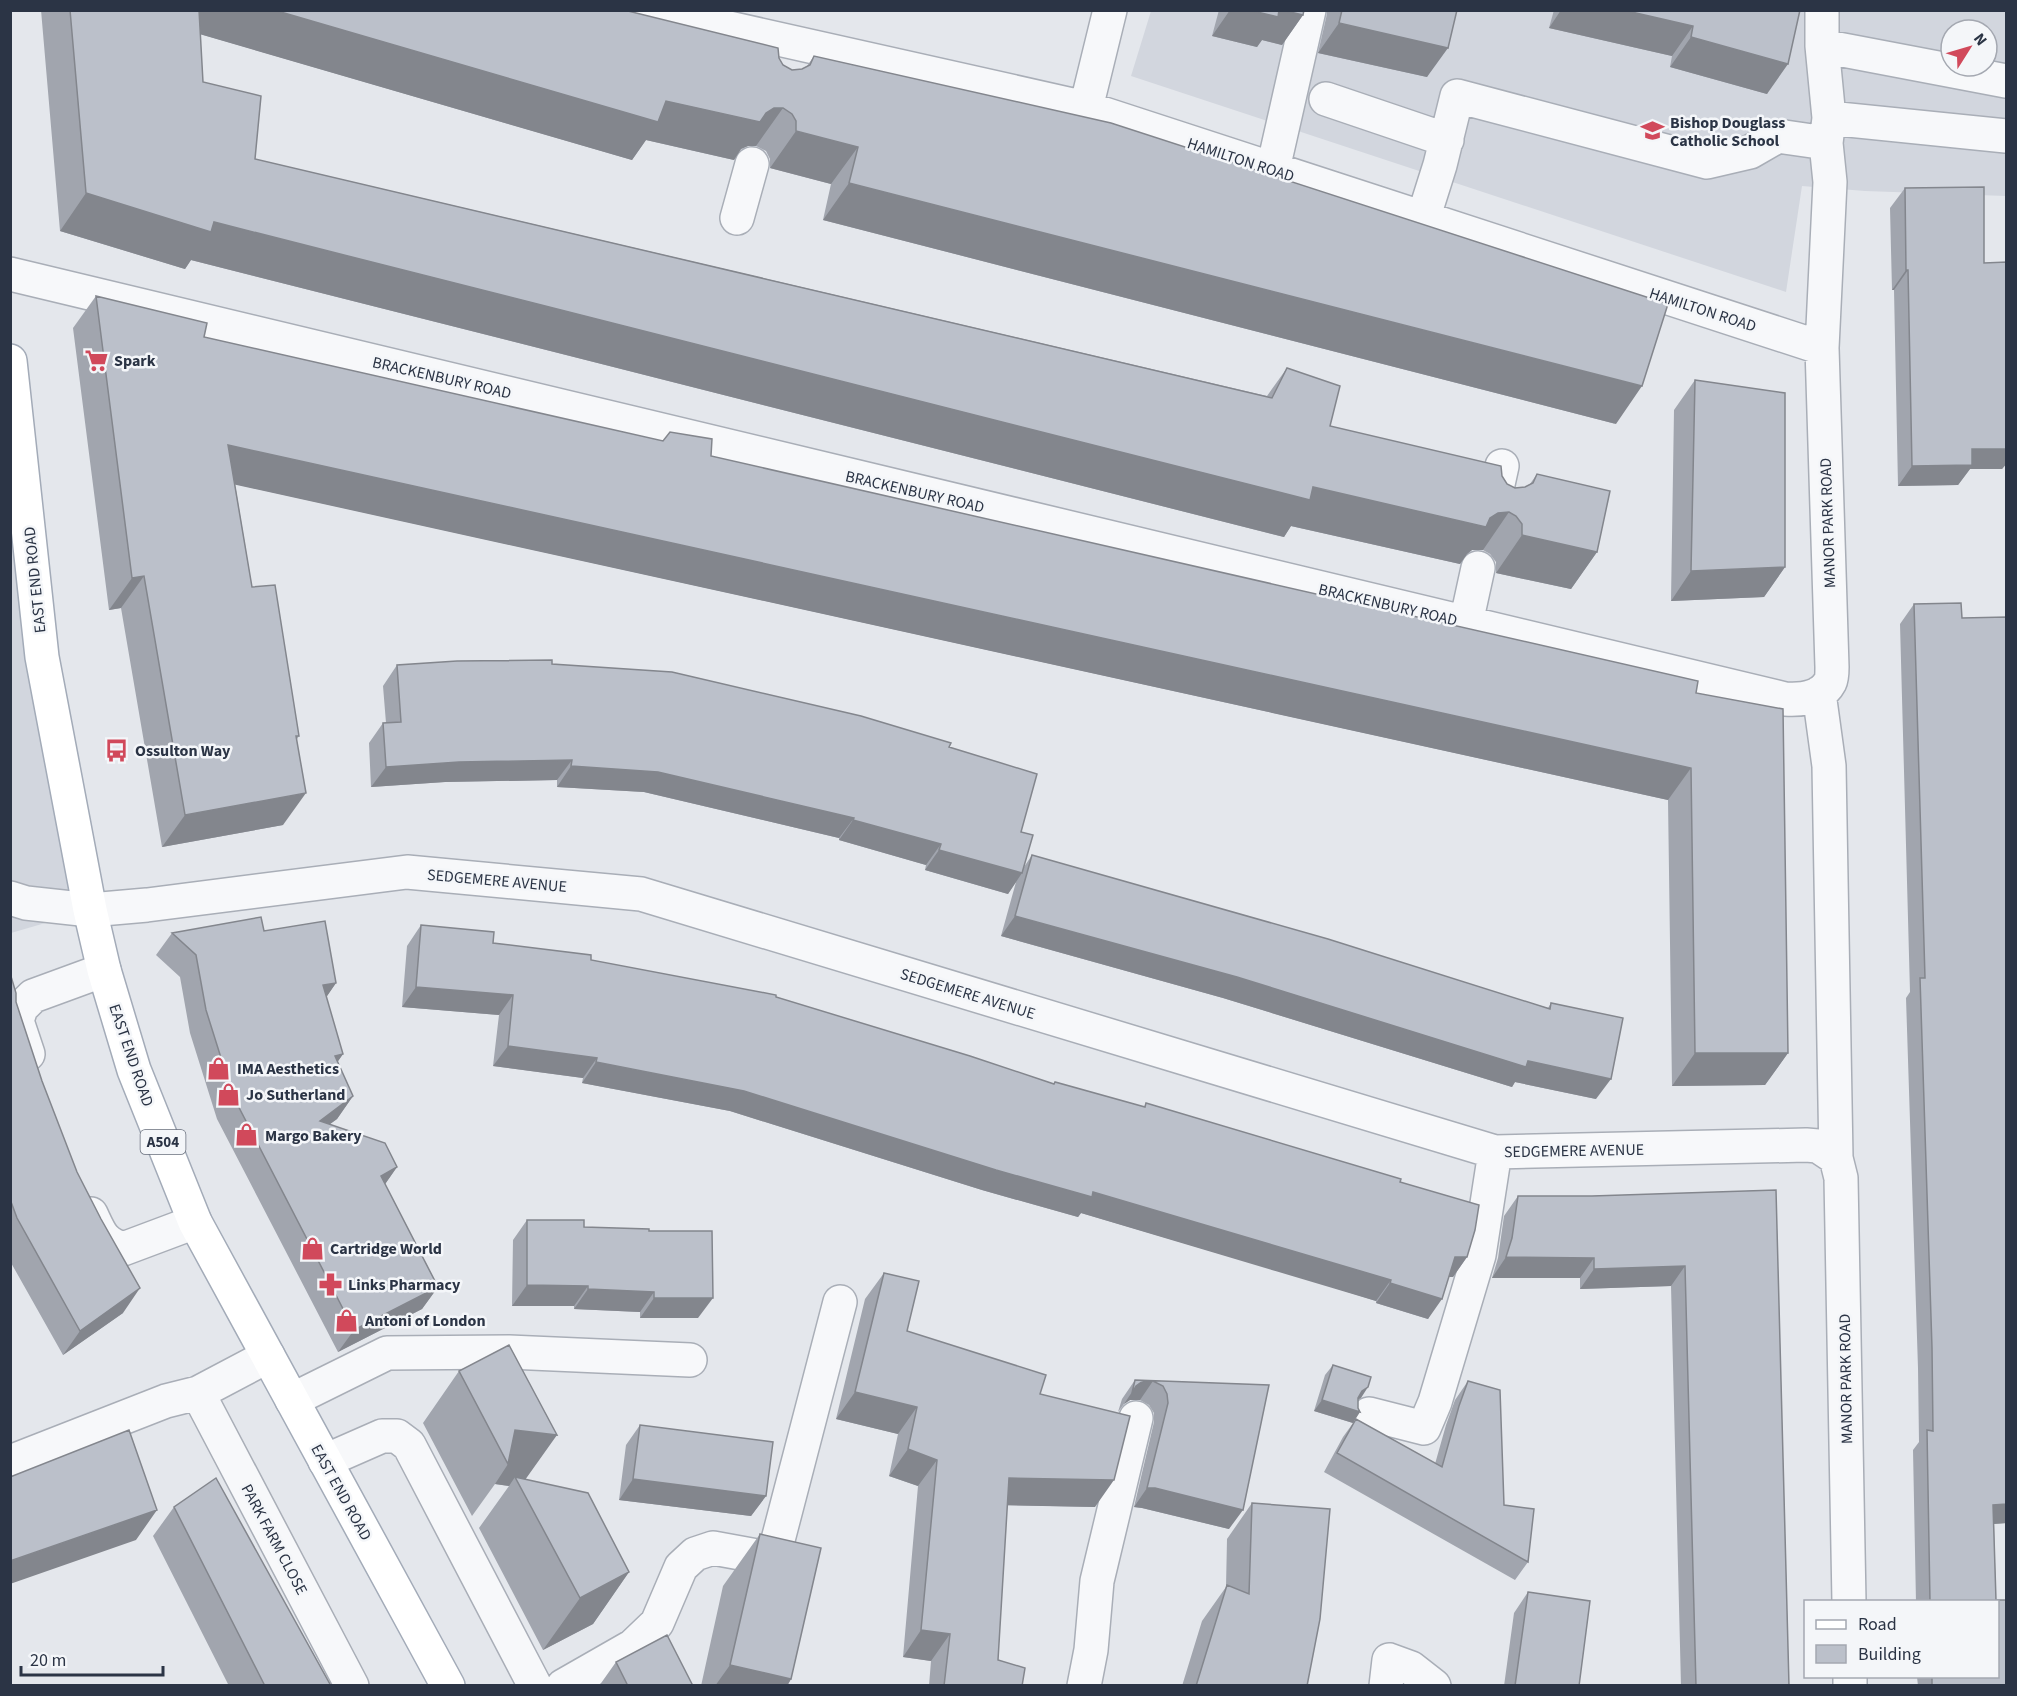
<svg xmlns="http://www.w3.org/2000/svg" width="2017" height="1696" font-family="'Source Sans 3',sans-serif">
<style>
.built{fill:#d2d6de;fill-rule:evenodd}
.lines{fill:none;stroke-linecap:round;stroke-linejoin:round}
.minor-casing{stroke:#a9aeb7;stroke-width:36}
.major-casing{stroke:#a3abb8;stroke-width:36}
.minor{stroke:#f7f8fa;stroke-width:33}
.major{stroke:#fff;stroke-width:33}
.wall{fill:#a1a5ae}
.shaded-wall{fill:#83868d}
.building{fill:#bbc0ca;stroke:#83868d;stroke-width:1.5}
.labels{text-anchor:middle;stroke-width:5;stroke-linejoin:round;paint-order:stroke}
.shield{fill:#f4f6f9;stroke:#676e7b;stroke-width:1.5}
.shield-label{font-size:15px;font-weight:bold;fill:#2b3445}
.poi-label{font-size:16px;font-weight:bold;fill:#2b3445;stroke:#f4f6f9;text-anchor:start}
.street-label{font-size:16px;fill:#2b3445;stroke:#f4f6f9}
</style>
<rect width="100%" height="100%" fill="#e4e7ec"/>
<path class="built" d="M1151,11H2006V196L1865,191L1802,186L1786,292L1131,76ZM1951,30H1987V66H1951Z
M10,369L90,910L11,933V549Z"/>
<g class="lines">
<defs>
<path id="minor" d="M649,10L1086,108L1822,348
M1822,10V46
M1326,99L1447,140
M1086,108L1110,10
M1829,118L2006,136
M1826,143L1829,118L1822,46L2006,81
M1273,169L1309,10
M737,218L752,164
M10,274L1785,699C1801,700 1821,699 1830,682C1832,678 1832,672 1832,667L1822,348L1830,182L1826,143L1778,136L1750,152L1707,162L1457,96L1440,165L1423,219
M1493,507L1502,466
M1466,623L1478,568
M1819,693L1829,766L1836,1158L1841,1178L1849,1602
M10,898L26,903L90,910L147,905L407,872L641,894L1495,1152L1806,1145L1818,1146L1836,1158
M28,1054L17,1021L21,1008L33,996L104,970
M91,1214C100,1233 102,1242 123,1249L195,1222
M198,1393L352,1686
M292,1400L387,1353L509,1352L690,1360
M1369,1414L1424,1428L1435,1402L1479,1255L1495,1152
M325,1461L382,1436H397L409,1445L535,1686
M10,1462L166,1401L198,1393L268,1356
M1850,1676V1686
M563,1686L633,1646L657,1623L681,1567L695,1554L713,1548L773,1559L840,1302
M1084,1686L1091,1650L1097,1581L1136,1418
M1386,1686L1389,1660L1411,1668L1434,1686"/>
<path id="major" d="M10,361L42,657L90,910L104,970L134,1070L195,1222L448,1686"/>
</defs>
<use href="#minor" class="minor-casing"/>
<use href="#major" class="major-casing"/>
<use href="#minor" class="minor"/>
<use href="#major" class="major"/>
</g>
<path class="wall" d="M41,10H624L779,58L783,65L792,70L802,69L807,66L814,56L1616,424L823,220L831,184L770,168V159L766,151L756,146H748L741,149L734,160L646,140L632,160L200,34L203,82L255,159L1267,396L1287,368L1330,426L1502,476L1507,484L1515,488L1525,487L1530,484L1537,474L1597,552L1571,589L1496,573V562L1490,554L1483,550H1472L1467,554L1460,564L1291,526L1284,537L191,260L185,269L60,231Z
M1219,10H1304L1303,15L1282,45L1262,40L1257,47L1212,36Z
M1327,10H1457L1427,77L1318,53L1327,14Z
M1554,10H1800L1767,94L1670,67L1672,56L1549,28Z
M1905,188L1984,263L2007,262V463L2002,469H1970L1958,485L1898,486L1894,290H1892L1890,208Z
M96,296L204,337L711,456L1696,693L1788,1053L1765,1085L1672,1086L1668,800L235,484L252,587L299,736L297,739L283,825L162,847L121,608L109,610L73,328Z
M1695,380L1785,567L1764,597L1671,601L1674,410Z
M1961,603L1962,618L2007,617V1523L1994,1524L1996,1600H2007V1686H1918L1917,1677H1998V1602H1916L1913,1450L1919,1442L1918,1368L1906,998L1910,992L1900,624L1914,604Z
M552,664L949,747L1021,832L1024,867L1032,855L1548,1008L1551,1003L1596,1099L1515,1082L1512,1087L1223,998L1001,936L1016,882L1008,894L925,870L926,865L839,840V838L644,792L557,787V780L445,782L371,787L369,743L383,723H386L383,686L397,665Z
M421,925L493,943L591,960L776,997L1054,1084L1055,1082L1144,1107L1146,1103L1400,1182L1467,1257L1453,1277H1449L1428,1319L1376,1303V1301L1316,1282L1081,1213L1078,1217L982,1190L730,1111L582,1083L583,1078L493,1066L499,1015L402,1007L407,946Z
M264,931L336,983L326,997L343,1054L337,1062L353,1096L337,1119L330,1124L397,1167L385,1184L438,1287L422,1309L338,1352L217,1119L190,1033L180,977L156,955L172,933Z
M10,973L16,1002L42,1081L123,1313L63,1355L10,1261Z
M1776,1190L1789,1686H1681L1671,1286L1580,1289V1278H1492L1498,1258L1504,1216L1518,1196H1592Z
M527,1220L584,1227L649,1231L698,1318H640V1312L574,1309V1306H512L513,1240Z
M884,1273L907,1331L1040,1394L1095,1507L1007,1505L998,1660L1022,1686H929L931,1661L903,1657L918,1486L889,1476L898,1434L836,1419L865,1299Z
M1333,1365L1361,1398L1358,1399L1353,1423L1314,1411L1325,1375Z
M459,1371L526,1479L629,1572L593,1624L543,1650L479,1528L509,1486L495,1484L472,1516L423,1423Z
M1135,1380L1269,1385L1229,1529L1142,1508L1134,1507L1154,1422V1413L1149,1405L1140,1400H1130L1124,1404L1118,1412L1122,1399Z
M1468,1381L1504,1505L1528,1562L1515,1580L1324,1472L1343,1437L1356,1419L1435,1464L1446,1425L1455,1400Z
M640,1425L766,1496L751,1516L619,1500L626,1445Z
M1252,1503L1307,1686H1182L1202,1621L1226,1587L1227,1539Z
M174,1507L331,1686H229L153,1536Z
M760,1534L791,1679L787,1686H701L723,1586Z
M1528,1592L1579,1686H1504L1514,1613Z
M616,1662L693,1686H599Z"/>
<path class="shaded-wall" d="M183,10H274L666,101L766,113L774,108H783L756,146H748L741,149L734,160L646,140L632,160L172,26Z
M1230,10H1282L1303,15L1282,45L1262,40L1257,47L1212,36Z
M1561,10H1623L1693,26L1672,56L1549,28Z
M1339,23L1448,48L1427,77L1318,53Z
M1691,37L1788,64L1767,94L1670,67Z
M796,131L858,147L831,184L770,168Z
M849,183L1642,386L1616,424L823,220Z
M86,193L214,222L1313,487L1490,518L1498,513L1509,512L1483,550H1472L1467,554L1460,564L1291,526L1284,537L191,260L185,269L60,231Z
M1906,270H1908L1894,290H1892Z
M228,445L1691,768L1668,800L205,478Z
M1972,449H2007V463L2002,469H1970L1958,485L1898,486L1912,466Z
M1522,535L1597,552L1571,589L1496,573Z
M1785,567L1764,597L1671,601L1691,571Z
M144,576L121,608L109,610L132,578Z
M572,760L557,780L445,782L371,787L386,767L459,762Z
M571,766L658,772L854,818L839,838L644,792L557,787Z
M306,793L283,825L162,847L185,815Z
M853,820L941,844L926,865L839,840Z
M939,850L1022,873L1008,894L925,870Z
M1015,916L1237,977L1528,1061L1611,1079L1596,1099L1515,1082L1512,1087L1223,998L1001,936Z
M336,983L321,1005L323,985Z
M416,987L513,995L499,1015L402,1007Z
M508,1046L597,1058L583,1078L493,1066Z
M1695,1053H1788L1765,1085L1672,1086Z
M343,1054L328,1076L335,1056Z
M596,1062L744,1091L1093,1192L1391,1280L1376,1301L1081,1213L1078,1217L982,1190L730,1111L582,1083Z
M353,1096L337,1119L304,1143L320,1121Z
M397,1167L381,1190V1176Z
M1455,1257H1467L1453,1277H1440Z
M1506,1257L1594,1258L1580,1278H1492Z
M1685,1266L1671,1286L1580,1289L1594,1269Z
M1390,1283L1442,1299L1428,1319L1376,1303Z
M527,1285L588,1286L574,1306H512Z
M438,1287L422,1309L338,1352L354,1330Z
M140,1288L123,1313L63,1355L80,1331Z
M588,1289L654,1292L640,1312L574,1309Z
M654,1298H713L698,1318H640Z
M1143,1381H1153L1140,1400H1130L1124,1404L1136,1386Z
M1368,1387L1361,1398L1355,1401L1362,1391Z
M855,1392L917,1407L898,1434L836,1419Z
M1322,1400L1360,1412L1353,1423L1314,1411Z
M515,1430L557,1435L520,1487L515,1477L509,1486L495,1484L508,1464Z
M908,1449L937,1460L918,1486L889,1476Z
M1009,1478L1114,1480L1095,1507L991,1505Z
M633,1479L766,1496L751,1516L619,1500Z
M1147,1488H1155L1243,1510L1229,1529L1142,1508L1134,1507Z
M2007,1504V1523L1979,1525L1993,1505Z
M157,1510L136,1540L10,1584V1561Z
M629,1572L593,1624L543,1650L580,1598Z
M921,1630L950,1634L931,1661L903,1657Z
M730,1665L791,1679L787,1686H715Z"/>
<path class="building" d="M70,10H199L203,82L261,96L255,159L1272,398L1287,368L1340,386L1330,426L1501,466L1502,476L1507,484L1515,488L1525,487L1533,483L1537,474L1610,491L1597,552L1522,535V524L1516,516L1509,512L1498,513L1490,518L1486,527L1313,487L1310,500L214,222L211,232L86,193Z
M274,10H624L778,48L779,58L783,65L792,70L802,69L810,65L814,56L1111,123L1668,304L1642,386L849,183L858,147L796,131V121L792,114L783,108H774L766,113L760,122L666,101L658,122Z
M1249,10H1279L1278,17Z
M1282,10H1304L1303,15Z
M1342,10H1457L1448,48L1339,23Z
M1623,10H1800L1788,64L1691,37L1693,26Z
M1984,187V263L2007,262V449H1972V465L1912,466L1908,270H1906L1905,188Z
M96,296L207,323L204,337L663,441L670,432L712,439L711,456L1698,681L1696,693L1783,709L1788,1053H1695L1691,768L228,445L252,587L275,585L299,736H296L306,793L185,815L144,576L132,578Z
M1695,380L1785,393V567L1691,571Z
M1961,603L1962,618L2007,617V1504L1993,1505L1996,1600H2007V1686H1932V1677H1998V1602H1930L1927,1430L1933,1431L1932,1348L1920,978H1925L1914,604Z
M552,660V664L672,672L861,716L951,743L949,747L1037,774L1021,832L1033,835L1022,873L939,850L941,844L853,820L854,818L658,772L571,766L572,760L459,762L386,767L383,723L401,722L397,665L457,661Z
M1032,855L1328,939L1550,1009L1551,1003L1623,1018L1611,1079L1528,1061L1526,1067L1237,977L1015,916Z
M261,917L264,931L325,921L336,983L323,985L343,1054L335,1056L353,1096L320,1121L385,1143L397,1167L381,1176L438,1287L354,1330L233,1096L206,1010L196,955L172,933Z
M421,925L494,932L493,943L591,955V960L776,995V997L970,1056L1054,1084L1055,1082L1145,1107L1146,1103L1401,1179L1400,1182L1479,1205L1475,1230L1467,1257H1455L1442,1299L1390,1283L1391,1280L1330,1262L1093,1192L1092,1197L996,1170L744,1091L596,1062L597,1058L508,1046L513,995L416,987Z
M10,973L16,993V1002L42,1081L77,1172L101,1219L140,1288L80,1331L17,1218L10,1199Z
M1776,1190L1789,1686H1696L1685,1266L1594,1269V1258L1506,1257L1512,1238L1518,1196H1592Z
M527,1220H584V1227L649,1229V1231H712L713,1298H654V1292L588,1289V1286L527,1285Z
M884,1273L919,1281L907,1331L1046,1375L1040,1394L1130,1416L1114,1480L1009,1478L998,1660L1025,1668L1022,1686H944L950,1634L921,1630L937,1460L908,1449L917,1407L855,1392Z
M509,1345L557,1435L515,1430L508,1464L459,1371Z
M1333,1365L1371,1377L1368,1387L1362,1391L1358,1398V1408L1360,1412L1322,1400Z
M1135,1380L1269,1385L1243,1510L1155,1488H1147L1168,1403L1167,1394L1163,1386L1153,1381H1143L1136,1386L1132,1393Z
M1468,1381L1500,1390L1504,1505L1534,1509L1528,1562L1337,1453L1356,1419L1442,1467L1459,1406Z
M640,1425L773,1442L766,1496L633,1479Z
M129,1430L157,1510L10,1561V1477Z
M515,1477L588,1493L629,1572L580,1598Z
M216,1478L331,1686H265L174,1507Z
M1252,1503L1330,1509L1320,1619L1307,1686H1196L1227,1585L1249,1594Z
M760,1534L821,1548L791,1679L730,1665Z
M1528,1592L1590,1601L1579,1686H1515Z
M667,1635L693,1686H628L616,1662Z"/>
<defs>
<symbol id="school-bare" viewBox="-9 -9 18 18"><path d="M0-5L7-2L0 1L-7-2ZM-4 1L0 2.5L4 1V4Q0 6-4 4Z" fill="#d1495b" stroke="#f4f6f9" stroke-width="2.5" paint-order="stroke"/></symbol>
<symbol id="supermarket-bare" viewBox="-9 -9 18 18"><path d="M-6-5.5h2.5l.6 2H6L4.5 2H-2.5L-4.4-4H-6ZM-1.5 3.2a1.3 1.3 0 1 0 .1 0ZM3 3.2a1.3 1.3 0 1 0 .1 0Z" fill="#d1495b" stroke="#f4f6f9" stroke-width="2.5" paint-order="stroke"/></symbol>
<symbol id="bus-bare" viewBox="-9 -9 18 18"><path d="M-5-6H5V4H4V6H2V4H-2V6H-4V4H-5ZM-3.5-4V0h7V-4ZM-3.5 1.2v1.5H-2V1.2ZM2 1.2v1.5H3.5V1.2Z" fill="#d1495b" stroke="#f4f6f9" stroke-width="2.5" paint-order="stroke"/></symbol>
<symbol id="shop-bare" viewBox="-9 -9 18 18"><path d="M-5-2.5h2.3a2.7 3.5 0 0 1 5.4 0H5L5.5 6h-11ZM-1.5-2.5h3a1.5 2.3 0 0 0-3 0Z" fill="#d1495b" stroke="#f4f6f9" stroke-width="2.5" paint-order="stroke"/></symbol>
<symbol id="pharmacy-bare" viewBox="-9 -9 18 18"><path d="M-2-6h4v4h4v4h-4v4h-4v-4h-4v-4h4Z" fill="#d1495b" stroke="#f4f6f9" stroke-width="2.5" paint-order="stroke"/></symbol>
</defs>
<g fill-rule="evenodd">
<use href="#school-bare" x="1636" y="114" width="33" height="33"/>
<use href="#supermarket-bare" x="80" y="344" width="33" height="33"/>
<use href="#bus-bare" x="100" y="734" width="33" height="33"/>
<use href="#shop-bare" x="202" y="1052" width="33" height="33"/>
<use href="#shop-bare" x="212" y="1078" width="33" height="33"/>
<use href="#shop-bare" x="230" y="1118" width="33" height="33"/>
<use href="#shop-bare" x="296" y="1232" width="33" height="33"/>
<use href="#pharmacy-bare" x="314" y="1268" width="33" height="33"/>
<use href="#shop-bare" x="330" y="1304" width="33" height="33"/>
</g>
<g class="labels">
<rect class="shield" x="140.5" y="1130" width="45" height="24" rx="4.5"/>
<g class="shield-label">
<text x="163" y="1147">A504</text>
</g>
<g class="poi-label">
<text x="1670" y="128">Bishop Douglass<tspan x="1670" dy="18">Catholic School</tspan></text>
<text x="114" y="366">Spark</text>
<text x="135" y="756">Ossulton Way</text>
<text x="237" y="1074">IMA Aesthetics</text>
<text x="246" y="1100">Jo Sutherland</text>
<text x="265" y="1141">Margo Bakery</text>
<text x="330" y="1254">Cartridge World</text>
<text x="348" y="1290">Links Pharmacy</text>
<text x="365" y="1326">Antoni of London</text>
</g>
<g class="street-label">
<text transform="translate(1241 159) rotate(18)" y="6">HAMILTON ROAD</text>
<text transform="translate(1703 309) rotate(18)" y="6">HAMILTON ROAD</text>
<text transform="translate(442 377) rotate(13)" y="6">BRACKENBURY ROAD</text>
<text transform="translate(915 491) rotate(13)" y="6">BRACKENBURY ROAD</text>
<text transform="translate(1827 523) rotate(-92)" y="6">MANOR PARK ROAD</text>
<text transform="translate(34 580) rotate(-96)" y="6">EAST END ROAD</text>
<text transform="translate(1388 604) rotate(13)" y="6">BRACKENBURY ROAD</text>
<text transform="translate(497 880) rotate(5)" y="6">SEDGEMERE AVENUE</text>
<text transform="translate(968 993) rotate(17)" y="6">SEDGEMERE AVENUE</text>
<text transform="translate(132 1055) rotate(71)" y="6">EAST END ROAD</text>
<text transform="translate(1574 1150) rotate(-1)" y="6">SEDGEMERE AVENUE</text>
<text transform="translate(1845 1379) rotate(-91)" y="6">MANOR PARK ROAD</text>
<text transform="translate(342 1492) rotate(61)" y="6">EAST END ROAD</text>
<text transform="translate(275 1539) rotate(62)" y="6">PARK FARM CLOSE</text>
</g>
</g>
<rect width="2017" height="1696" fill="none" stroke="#2b3445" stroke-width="24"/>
<rect x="1804" y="1600" width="195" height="78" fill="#f4f6f9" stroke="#a4a8b1" stroke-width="1.5"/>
<rect x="1816" y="1620" width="30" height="9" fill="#ffffff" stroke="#a4a8b1" stroke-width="1.5"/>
<text x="1858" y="1630" font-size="18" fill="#2b3445">Road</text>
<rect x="1816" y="1645" width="30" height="18" fill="#bbc0ca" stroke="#a4a8b1" stroke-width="1.5"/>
<text x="1858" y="1660" font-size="18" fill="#2b3445">Building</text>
<g transform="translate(1969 48) rotate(53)"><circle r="28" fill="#f4f6f9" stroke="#a4a8b1" stroke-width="1.5"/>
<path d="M0-4.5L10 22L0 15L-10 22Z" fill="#d1495b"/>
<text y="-9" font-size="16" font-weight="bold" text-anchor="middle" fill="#2b3445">N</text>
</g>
<path d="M21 1666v9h142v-9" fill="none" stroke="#2b3445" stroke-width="3"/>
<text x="30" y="1666" font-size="18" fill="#2b3445" stroke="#f4f6f9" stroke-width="4.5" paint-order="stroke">20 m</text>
</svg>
